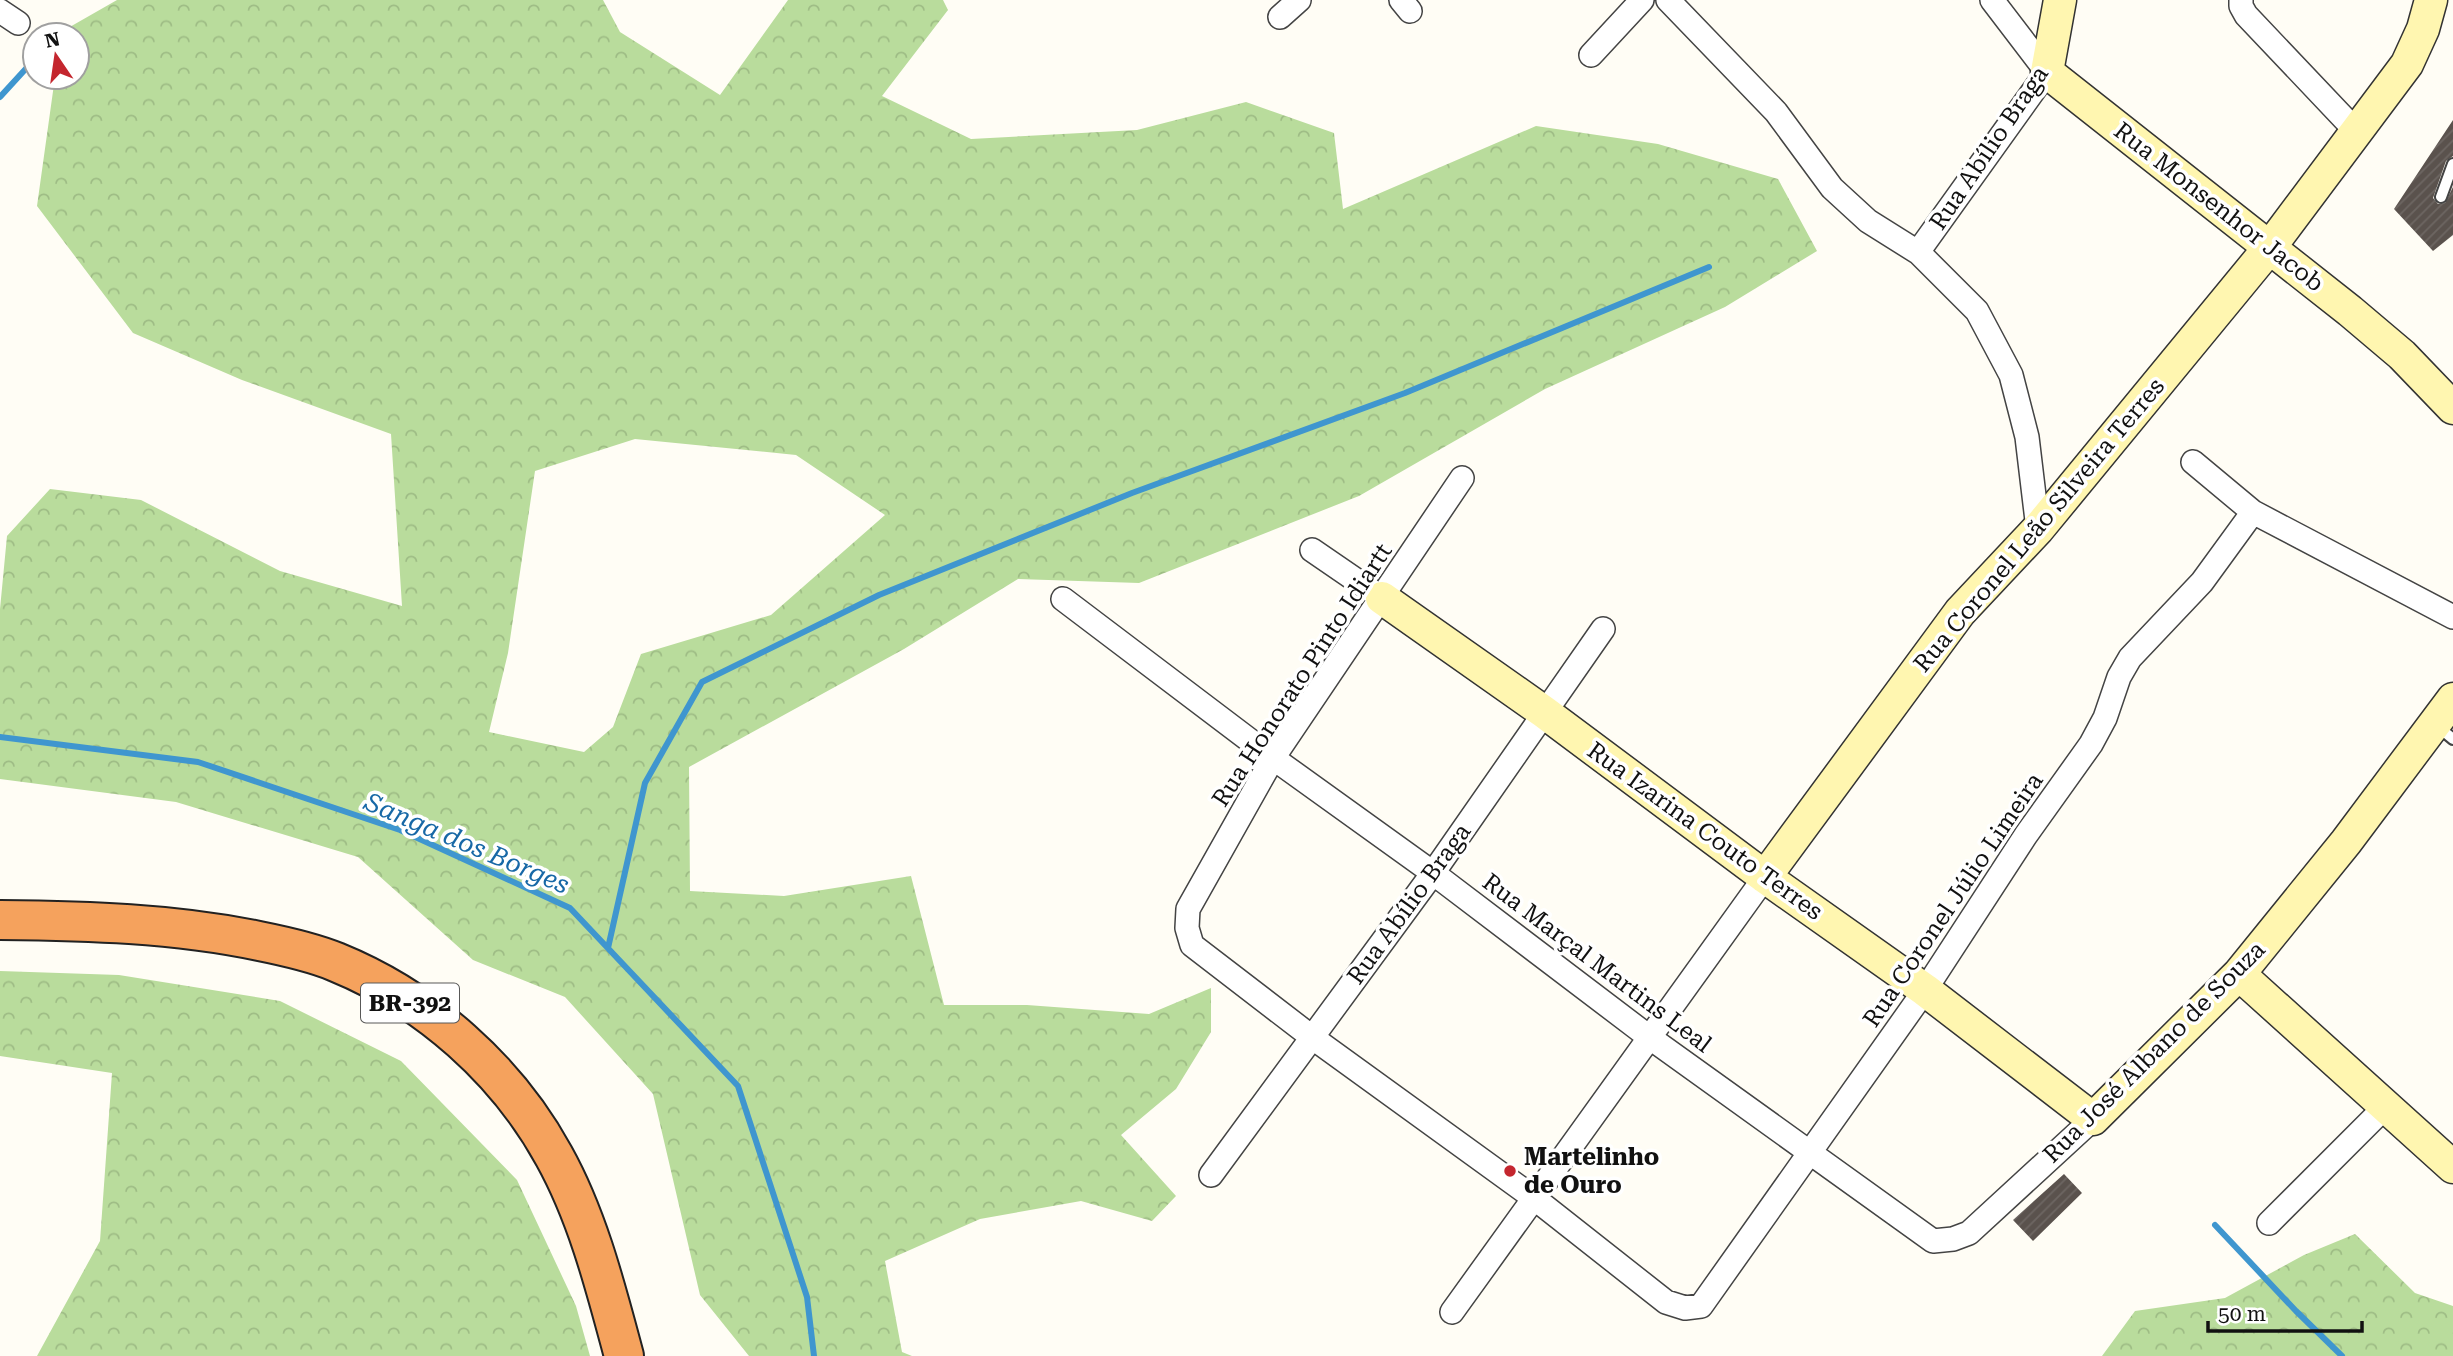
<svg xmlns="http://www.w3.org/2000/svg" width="2453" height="1356" font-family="'Roboto Serif',serif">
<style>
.forest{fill:url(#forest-crowns);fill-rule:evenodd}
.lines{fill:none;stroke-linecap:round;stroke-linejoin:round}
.stream{stroke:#3f96cf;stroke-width:6}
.building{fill:url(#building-hatch)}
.lane-casing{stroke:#444;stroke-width:14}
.street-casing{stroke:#444;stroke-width:26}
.secondary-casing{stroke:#333;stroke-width:35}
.highway-casing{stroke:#222;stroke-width:42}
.lane{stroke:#fff;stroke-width:10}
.street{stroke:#fff;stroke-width:23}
.secondary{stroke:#fff6b0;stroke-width:32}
.highway{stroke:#f5a25d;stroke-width:38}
.poi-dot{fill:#c4262e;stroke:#fff;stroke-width:2.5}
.labels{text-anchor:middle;stroke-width:7;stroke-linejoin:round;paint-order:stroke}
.shield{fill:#fff;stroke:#585858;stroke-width:2}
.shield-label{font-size:23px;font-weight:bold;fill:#111}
.street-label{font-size:24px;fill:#111;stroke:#fff}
.poi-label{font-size:24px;font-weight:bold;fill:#111;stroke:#fff;text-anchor:start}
.water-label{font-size:26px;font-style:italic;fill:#1768a6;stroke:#fff}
</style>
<defs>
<pattern id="forest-crowns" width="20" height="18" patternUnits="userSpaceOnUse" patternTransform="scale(1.75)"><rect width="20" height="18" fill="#b9dc9c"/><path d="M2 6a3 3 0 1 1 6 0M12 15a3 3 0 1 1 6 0" fill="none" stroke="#9ebc85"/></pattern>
<pattern id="building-hatch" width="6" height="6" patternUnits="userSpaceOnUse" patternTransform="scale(1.75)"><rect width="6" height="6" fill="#5a524d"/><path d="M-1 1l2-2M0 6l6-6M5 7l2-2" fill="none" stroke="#6d6662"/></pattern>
</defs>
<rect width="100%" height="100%" fill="#fffdf5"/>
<path class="forest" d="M117,0H603L620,32L720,95L788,0H943L948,10L882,96L971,139L1137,130L1246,102L1334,133L1343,209L1536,126L1658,144L1778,179L1817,251L1725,307L1545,389L1359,496L1139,583L1018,579L904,649L689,767L690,891L784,896L911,876L944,1005H1027L1149,1014L1211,988V1032L1176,1089L1121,1135L1176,1196L1152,1221L1081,1201L980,1219L885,1261L902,1352L912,1356H749L700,1295L653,1094L565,997L473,960L358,857L176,802L0,779V609L7,536L50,489L141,500L280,571L402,606L391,434L242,380L133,333L37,206L55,77H77V35H60L61,32ZM635,439L796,455L885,515L771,615L641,654L613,727L584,752L489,732L508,653L535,471Z
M0,971L119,975L280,1001L401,1061L517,1180L576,1306L590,1356H37L100,1241L112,1073L0,1056Z
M2355,1234L2415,1293L2453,1306V1356H2102L2135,1311L2225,1298L2304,1255Z"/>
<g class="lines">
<path class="stream" d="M0,97L32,62
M0,737L198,762L400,830L570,908L738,1086L807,1297L814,1356
M608,948L645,783L702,682L879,595L1132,493L1405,393L1709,267
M2215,1225L2296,1311L2342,1356"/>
</g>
<path class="building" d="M2453,120V156L2446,161L2433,198L2438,204L2445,203L2453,187V235L2433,251L2394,209Z
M2064,1174L2082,1193L2033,1241L2013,1220Z"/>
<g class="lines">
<defs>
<path id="lane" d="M2441,197L2453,164
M2436,725L2453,739"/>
<path id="street" d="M1401,0L1410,11
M1668,0L1776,112L1832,188L1868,221L1919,253L1977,311L2011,375L2027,437L2038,529
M2241,0V6L2246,15L2355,130
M0,11L18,23
M1280,17L1299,0
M1591,55L1642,0
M1918,252L2047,72L1992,0
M2193,462L2253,512L2453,617
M1462,478L1273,758L1188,909L1187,928L1192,945L1313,1038L1534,1198L1666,1302L1685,1308L1701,1306L1925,990L2026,835L2091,744L2105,718L2119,677L2130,658L2202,582L2253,512
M1312,550L1382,598
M1063,599L1273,758L1433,873L1649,1037L1933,1241L1953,1239L1969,1233L2093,1119
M1211,1175L1433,873L1603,629
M2269,1223L2387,1105
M1452,1312L1765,877"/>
<path id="secondary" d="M2060,0L2047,72L2350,311L2402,355L2453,408
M1382,598L1544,712L1765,877L1925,990L2093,1119L2239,974L2346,842L2453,699
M1765,877L1960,612L2038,529L2270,247L2407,64L2423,29L2431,0
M2239,974L2453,1167"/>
<path id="highway" d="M0,920C87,921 173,923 259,941C284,946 312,952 336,962C427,999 507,1070 554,1156C588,1217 606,1289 624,1356"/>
</defs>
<use href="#lane" class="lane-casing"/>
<use href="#street" class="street-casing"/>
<use href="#secondary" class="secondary-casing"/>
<use href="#highway" class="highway-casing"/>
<use href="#lane" class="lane"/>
<use href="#street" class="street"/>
<use href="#secondary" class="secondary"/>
<use href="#highway" class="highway"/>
</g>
<circle class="poi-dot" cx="1510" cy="1171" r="7"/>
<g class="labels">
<rect class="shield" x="361" y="983.5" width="98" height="39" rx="5"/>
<g class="shield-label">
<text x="410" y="1011">BR-392</text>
</g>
<g class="street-label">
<text transform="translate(1989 148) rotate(-56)" y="8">Rua Abílio Braga</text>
<text transform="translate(2219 207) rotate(38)" y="8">Rua Monsenhor Jacob</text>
<text transform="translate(2039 525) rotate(-50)" y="8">Rua Coronel Leão Silveira Terres</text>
<text transform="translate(1302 675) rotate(-57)" y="8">Rua Honorato Pinto Idiartt</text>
<text transform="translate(1705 831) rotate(36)" y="8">Rua Izarina Couto Terres</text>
<text transform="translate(1953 900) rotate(-56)" y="8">Rua Coronel Júlio Limeira</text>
<text transform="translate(1409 904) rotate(-54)" y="8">Rua Abílio Braga</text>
<text transform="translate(1597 963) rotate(37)" y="8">Rua Marçal Martins Leal</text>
<text transform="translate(2154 1052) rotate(-45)" y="8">Rua José Albano de Souza</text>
</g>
<g class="poi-label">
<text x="1524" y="1165">Martelinho<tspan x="1524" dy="28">de Ouro</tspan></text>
</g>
<g class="water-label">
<text transform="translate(467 843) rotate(23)" y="9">Sanga dos Borges</text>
</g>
</g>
<g transform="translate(56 56) rotate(347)"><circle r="33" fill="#ffffff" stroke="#a0a0a0" stroke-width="2"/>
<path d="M0-5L12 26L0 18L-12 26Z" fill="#c4262e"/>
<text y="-10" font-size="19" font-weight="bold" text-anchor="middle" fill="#111111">N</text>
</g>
<path d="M2208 1321v10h154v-10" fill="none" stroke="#111111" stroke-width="3.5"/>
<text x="2218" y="1321" font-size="21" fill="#111111" stroke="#ffffff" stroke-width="5" paint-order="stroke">50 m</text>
</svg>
